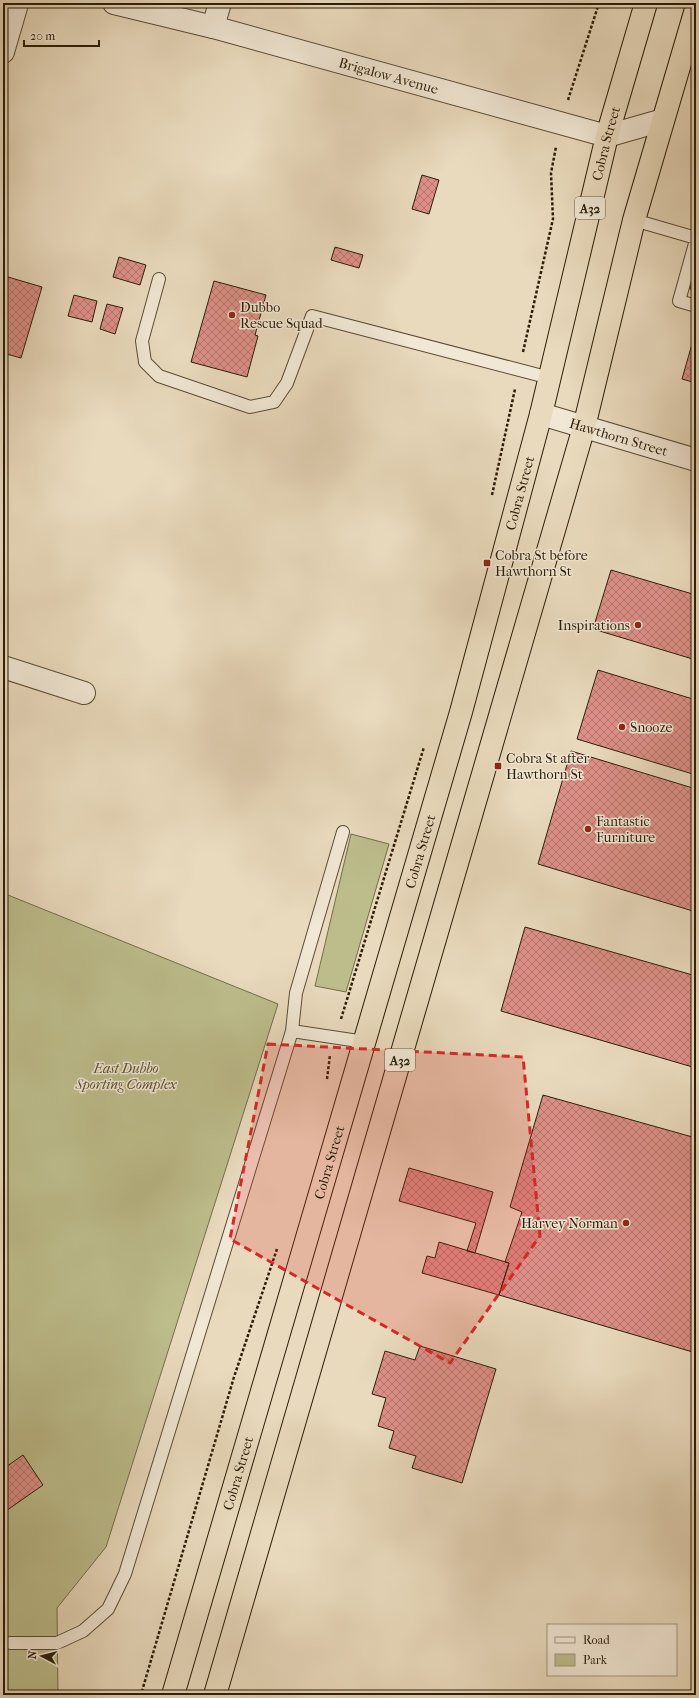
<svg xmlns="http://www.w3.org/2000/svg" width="699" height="1698" font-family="'IM FELL French Canon',serif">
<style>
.park{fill:#bdbd8c;stroke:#746d4a}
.building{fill:url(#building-cross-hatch);stroke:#2b1d08}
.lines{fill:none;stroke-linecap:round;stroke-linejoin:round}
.service-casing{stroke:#5a4c35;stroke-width:14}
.minor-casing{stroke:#5a4c35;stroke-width:24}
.trunk-casing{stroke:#2b1d08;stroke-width:24}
.path{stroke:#2b1d08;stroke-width:2.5;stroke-dasharray:3 2;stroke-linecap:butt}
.service{stroke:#f1e7d4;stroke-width:12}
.minor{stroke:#f1e7d4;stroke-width:22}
.trunk{stroke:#e9dabd;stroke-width:22}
.marked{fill:#d62828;fill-opacity:0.2;stroke:#d62828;stroke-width:3;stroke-dasharray:8 5;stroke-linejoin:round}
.poi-dot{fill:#8f2418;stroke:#f1e7d4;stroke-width:1.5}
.labels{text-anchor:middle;stroke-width:3;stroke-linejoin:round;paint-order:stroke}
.shield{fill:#f1e7d4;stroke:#665a45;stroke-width:1}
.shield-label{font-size:13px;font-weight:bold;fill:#2b1d08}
.street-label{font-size:14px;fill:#2b1d08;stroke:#f1e7d4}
.poi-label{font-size:14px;fill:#2b1d08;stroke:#f1e7d4;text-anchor:start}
.park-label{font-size:14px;font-style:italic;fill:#574d30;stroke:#f1e7d4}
</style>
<defs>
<pattern id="building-cross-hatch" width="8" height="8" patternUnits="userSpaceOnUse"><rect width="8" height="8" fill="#de9088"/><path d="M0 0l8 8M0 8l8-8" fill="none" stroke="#b4756d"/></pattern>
</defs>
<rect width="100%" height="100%" fill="#e9dabd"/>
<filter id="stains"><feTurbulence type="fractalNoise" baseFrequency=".005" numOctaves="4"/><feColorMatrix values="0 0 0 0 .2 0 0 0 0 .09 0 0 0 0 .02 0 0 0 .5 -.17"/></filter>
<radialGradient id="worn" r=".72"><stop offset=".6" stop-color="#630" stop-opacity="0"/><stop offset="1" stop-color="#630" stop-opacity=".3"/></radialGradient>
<path class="park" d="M351,834L389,844L346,992L315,986Z
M3,893L278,1004L106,1547L57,1608L58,1695H3Z"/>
<path class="building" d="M422,175L439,180L429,214L412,209Z
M335,247L363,255L359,268L331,260Z
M119,257L146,265L140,285L113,277Z
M696,268V291L690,289Z
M8,277L42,287L21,358L3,353V292Z
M214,281L266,295L255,335L258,336L247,377L191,362Z
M74,295L97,301L92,322L68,316Z
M107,304L123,308L115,334L100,329Z
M692,344L696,345V383L682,379Z
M611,570L696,595V660L593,629Z
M598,670L696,700V775L577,739Z
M571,751L696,789V912L538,864Z
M525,927L696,976V1068L501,1011Z
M543,1095L696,1138V1353L499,1295L509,1263L505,1262L522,1212L510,1207Z
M409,1168L493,1192L475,1253L467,1251L476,1223L399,1201Z
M439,1242L509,1263L499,1295L422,1273L427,1256L435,1258Z
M420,1346L496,1369L462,1483L412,1468L416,1456L389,1448L394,1431L378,1426L386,1398L372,1394L385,1351L415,1360Z
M23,1455L43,1485L3,1513V1469Z"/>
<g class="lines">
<defs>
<path id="service" d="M634,220L696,238
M696,240L679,301L696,306
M159,279L142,341L145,362L159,376L250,407L274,402L287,383L312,316L550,378
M292,1031L365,1042
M10,1643H57L83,1631L108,1609L125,1574L292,1031L296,993L343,832"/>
<g id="minor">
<path id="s1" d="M114,3L213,27L607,136L663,120"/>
<path d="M213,27L220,3"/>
<path d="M3,52L17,4"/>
<path id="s2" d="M541,414L696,460"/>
<path d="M3,667L84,693"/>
</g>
<g id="trunk">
<path id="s3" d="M173,1695L461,712L541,414L607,136L646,3"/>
<path d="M215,1695L584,427L634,220L696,9"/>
</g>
</defs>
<use href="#service" class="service-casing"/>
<use href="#minor" class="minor-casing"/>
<use href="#trunk" class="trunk-casing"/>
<path class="path" d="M568,100L599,3
M523,352L553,219L551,173L556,147
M492,495L515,389
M341,1019L424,747
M327,1079L330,1055
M138,1695L142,1691L234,1377L277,1249"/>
<use href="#service" class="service"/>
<use href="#minor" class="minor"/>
<use href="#trunk" class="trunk"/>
</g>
<path class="marked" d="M268,1044L523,1057L540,1236L450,1363L230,1239Z"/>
<g class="poi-dot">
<circle cx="232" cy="315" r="4"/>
<rect x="483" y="559" width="8" height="8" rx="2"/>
<circle cx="638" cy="625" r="4"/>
<circle cx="622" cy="727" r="4"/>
<rect x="494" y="762" width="8" height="8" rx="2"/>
<circle cx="588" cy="829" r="4"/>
<circle cx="626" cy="1223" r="4"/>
</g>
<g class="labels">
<g class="shield">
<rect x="575" y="197" width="30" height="22" rx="3"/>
<rect x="385" y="1049" width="30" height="22" rx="3"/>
</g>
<g class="shield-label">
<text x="590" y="213">A32</text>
<text x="400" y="1065">A32</text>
</g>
<g class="street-label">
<text dy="5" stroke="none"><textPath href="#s1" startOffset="284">Brigalow Avenue</textPath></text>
<text dy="5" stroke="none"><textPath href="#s3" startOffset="1611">Cobra Street</textPath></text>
<text dy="5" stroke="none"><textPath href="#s2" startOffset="81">Hawthorn Street</textPath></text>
<text dy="5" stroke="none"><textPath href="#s3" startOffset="1251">Cobra Street</textPath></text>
<text dy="5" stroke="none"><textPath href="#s3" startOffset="879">Cobra Street</textPath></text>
<text dy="5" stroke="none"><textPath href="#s3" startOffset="555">Cobra Street</textPath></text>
<text dy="5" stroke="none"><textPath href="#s3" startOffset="231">Cobra Street</textPath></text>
</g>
<g class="poi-label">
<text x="240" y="312">Dubbo<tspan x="240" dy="16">Rescue Squad</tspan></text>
<text x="495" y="560">Cobra St before<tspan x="495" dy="16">Hawthorn St</tspan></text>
<text x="630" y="630" text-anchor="end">Inspirations</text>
<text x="630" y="732">Snooze</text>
<text x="506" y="763">Cobra St after<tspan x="506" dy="16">Hawthorn St</tspan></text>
<text x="596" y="826">Fantastic<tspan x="596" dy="16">Furniture</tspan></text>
<text x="618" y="1228" text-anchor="end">Harvey Norman</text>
</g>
<g class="park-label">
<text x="126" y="1073">East Dubbo<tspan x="126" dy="16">Sporting Complex</tspan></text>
</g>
</g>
<rect width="699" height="1698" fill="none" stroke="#e9dabd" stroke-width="16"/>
<rect x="4" y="4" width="691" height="1690" fill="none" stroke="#2b1d08" stroke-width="2"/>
<rect x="8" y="8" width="683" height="1682" fill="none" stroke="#2b1d08"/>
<rect x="547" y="1624" width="130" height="52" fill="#f1e7d4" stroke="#a29682"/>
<rect x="555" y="1637" width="20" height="6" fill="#f1e7d4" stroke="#a29682"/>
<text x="583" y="1644" font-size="12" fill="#2b1d08">Road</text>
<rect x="555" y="1654" width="20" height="12" fill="#bdbd8c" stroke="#a29682"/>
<text x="583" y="1664" font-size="12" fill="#2b1d08">Park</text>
<g transform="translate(42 1656) rotate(277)" stroke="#f1e7d4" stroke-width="3" paint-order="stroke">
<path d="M0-3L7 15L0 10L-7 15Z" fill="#2b1d08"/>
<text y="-6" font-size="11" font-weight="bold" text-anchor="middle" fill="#2b1d08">N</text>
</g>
<path d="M24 40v6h75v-6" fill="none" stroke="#2b1d08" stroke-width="2"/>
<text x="30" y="40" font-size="12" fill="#2b1d08" stroke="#f1e7d4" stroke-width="3" paint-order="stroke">20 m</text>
<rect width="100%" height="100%" filter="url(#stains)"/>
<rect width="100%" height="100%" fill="url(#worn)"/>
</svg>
